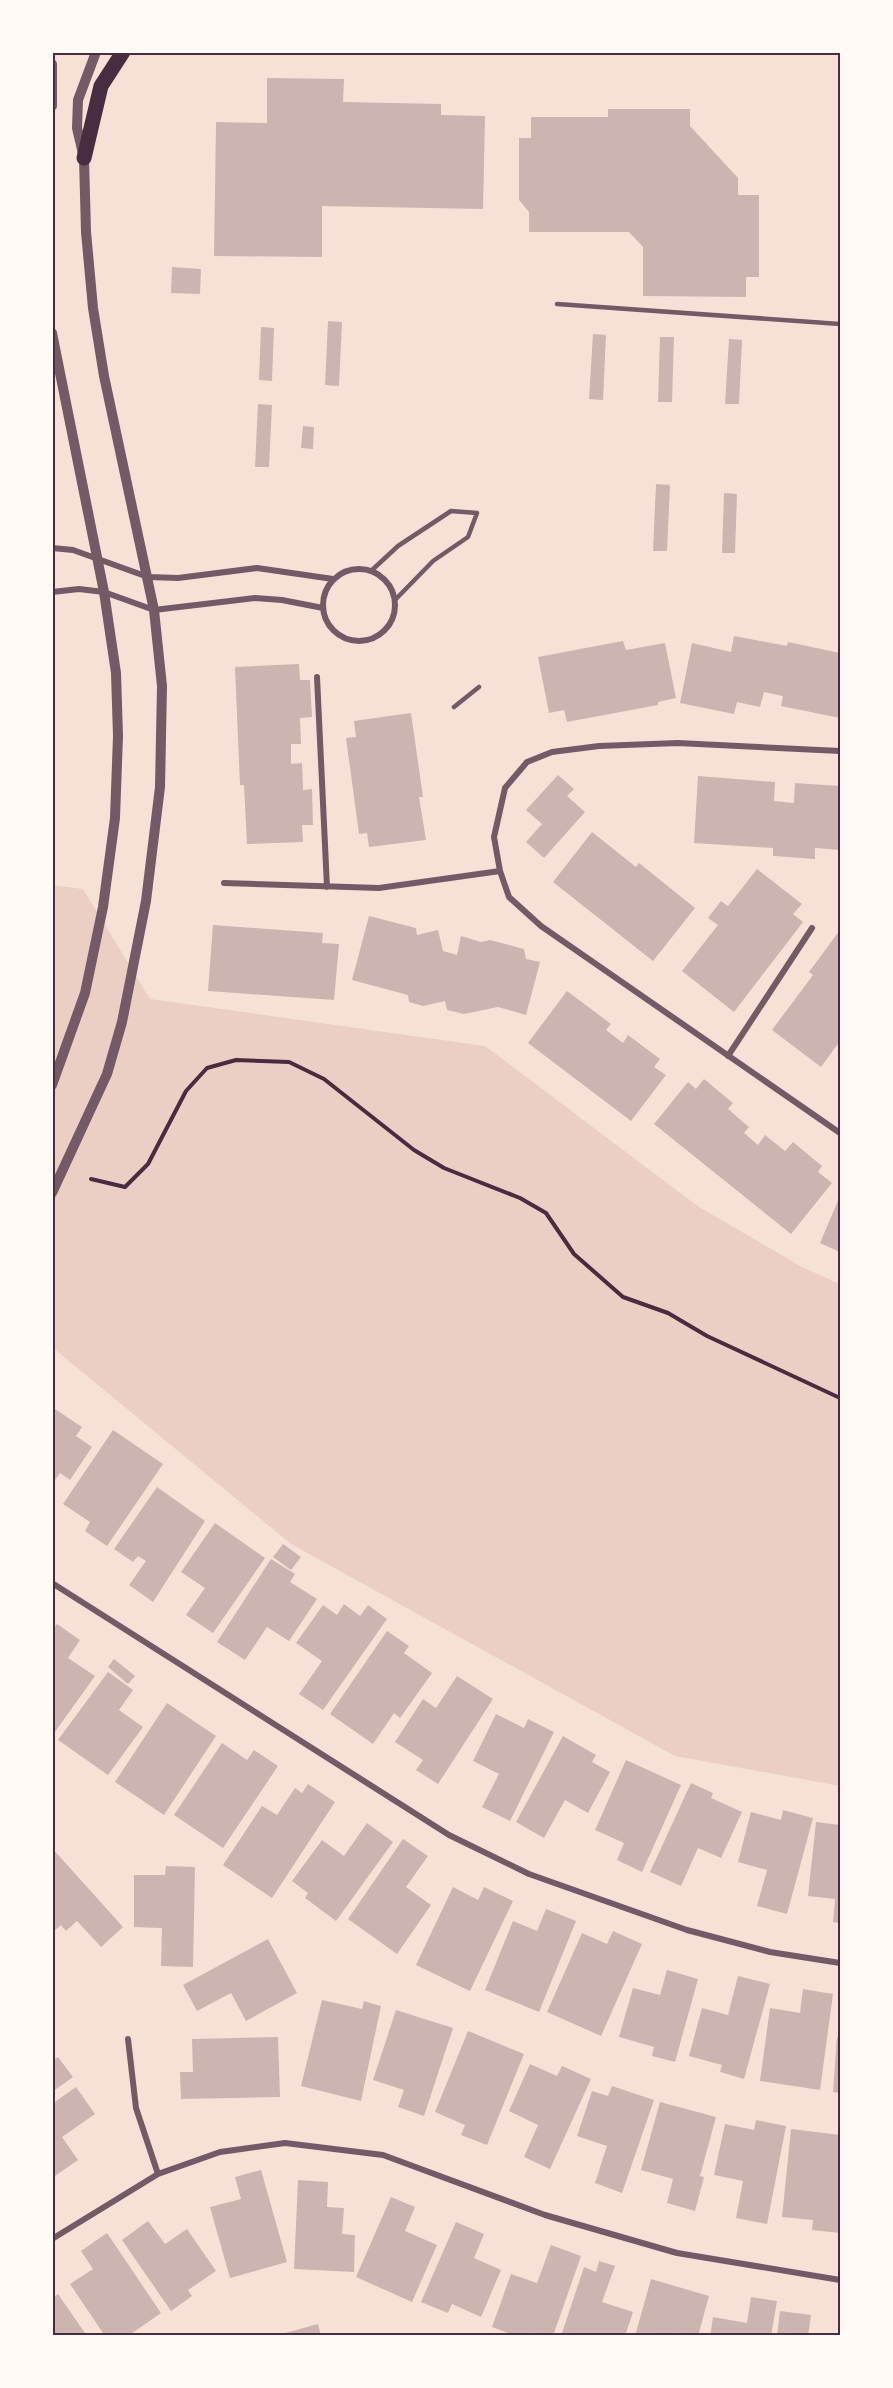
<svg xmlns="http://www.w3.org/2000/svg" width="893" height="2388" font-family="'Playfair Display',serif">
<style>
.green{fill:#ebcfc5}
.building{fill:#ccb4b1}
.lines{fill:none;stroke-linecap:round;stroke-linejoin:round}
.path{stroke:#4a2c40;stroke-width:4}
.service{stroke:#755966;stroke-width:4.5}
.minor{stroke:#755966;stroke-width:6}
.tertiary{stroke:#755966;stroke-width:10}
.primary{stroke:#4a2c40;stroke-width:15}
.neatline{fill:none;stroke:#4a2c40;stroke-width:2}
</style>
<rect width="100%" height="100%" fill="#f7e1d7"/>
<path class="green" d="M52,885L83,889L150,999L485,1046L699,1207L802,1267L840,1284V1786L675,1756L291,1544L53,1348Z"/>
<path class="building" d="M267,78L344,79L343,102L441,104V115L485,116L483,209L322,206V257L214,256L216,122L267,123Z
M608,109H690V126L738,178V195H759V277H746V297L643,296V247L629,232H529V212L519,200V138H531V117H608Z
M172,267L201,269L200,294L171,293Z
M328,321L342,322L339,386L325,385Z
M261,327L274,328L272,381L259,380Z
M593,334L606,335L603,400L589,399Z
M660,337H674L672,402H658Z
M729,339L742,340L739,404H725Z
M258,404L272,405L269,467H255Z
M303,426L314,427L313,449L301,448Z
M656,484L670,485L667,551H653Z
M724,493L737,494L735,553H722Z
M734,636L787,646L788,642L840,653V718L781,706L783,696L764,692L760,707L737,702L734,714L680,703L692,643L731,652Z
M623,641L626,650L665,643L676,698L658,702V705L567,722L564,710L549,713L538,657Z
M299,664L300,680H310L312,717L300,718L301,744H291V764L302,763L303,790L312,789L313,825H302L303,842L247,844L244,785H240L235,667Z
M411,713L423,797H419L426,840L369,847L367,833L359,834L346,738L356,737L354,721Z
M558,775L574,789L567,796L585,812L544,858L526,842L542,824L526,810Z
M698,776L775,782L774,801L794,803L795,783L840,786V850L815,848V859L773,856V848L694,843Z
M592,832L636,867L639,863L695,908L653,961L553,882Z
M757,869L802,904L793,914L803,922L734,1012L682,971L718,925L708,918L721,901L728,906Z
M369,916L416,928L417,935L438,930L443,951L457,955L461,936L481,942L490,940L524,949L526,959L540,962L526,1015L498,1007L464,1014L447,1010L445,1001L423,1006L409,1002L408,995L352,980Z
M213,925L323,933L322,943L339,944L334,1000L208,991Z
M840,930V1041L821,1067L772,1030L813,975L809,972Z
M567,991L611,1024L606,1030L623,1043L628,1035L660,1059L654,1067L666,1075L631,1121L528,1043Z
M704,1079L733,1103L728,1109L749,1127L744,1133L758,1145L765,1135L785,1151L793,1142L822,1166L818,1172L832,1183L791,1234L654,1124L688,1082L696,1089Z
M840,1196V1252L820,1243Z
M52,1407L82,1427L76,1436L92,1447L70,1480L60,1473L55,1480L52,1479Z
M113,1430L163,1464L107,1546L85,1531L90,1522L63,1504Z
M157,1487L205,1521L153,1602L129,1585L146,1561L138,1556L133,1562L114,1549Z
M215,1523L265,1558L213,1633L186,1615L205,1588L181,1572Z
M283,1544L301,1557L291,1570L273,1557Z
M271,1559L295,1574L290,1582L317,1599L289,1641L267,1627L245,1660L217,1642Z
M344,1604L360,1616L368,1605L387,1619L323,1710L299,1694L322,1661L296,1643L323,1605L337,1615Z
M57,1624L80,1640L68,1658L95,1676L52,1736V1631Z
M387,1631L409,1646L404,1653L432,1673L400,1718L394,1713L373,1744L330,1714Z
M114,1659L135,1676L128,1684L108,1667Z
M108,1672L133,1690L119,1710L143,1727L108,1775L58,1740Z
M457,1676L493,1699L438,1784L416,1770L423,1760L395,1742L423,1699L436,1708Z
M167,1703L216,1736L164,1815L115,1782Z
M496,1714L524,1728L528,1719L554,1732L510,1821L482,1807L499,1774L473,1761Z
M563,1736L596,1755L592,1762L610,1772L588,1813L565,1800L544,1838L516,1822Z
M222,1743L247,1760L254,1750L278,1766L223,1848L174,1815Z
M626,1760L681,1785L642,1872L617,1860L624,1843L595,1830Z
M691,1783L713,1793L711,1798L742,1812L721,1858L698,1848L681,1886L650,1872Z
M308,1784L335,1802L272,1898L223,1865L262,1806L277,1815L295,1788L302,1793Z
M783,1810L813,1818L787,1914L757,1906L767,1870L738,1862L751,1812L781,1820Z
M816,1822L840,1825V1923L833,1922L835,1899L808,1896Z
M367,1823L393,1842L336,1921L305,1898L308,1893L292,1881L322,1840L344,1856Z
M403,1839L428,1856L406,1887L431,1905L397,1954L348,1919Z
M52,1848L123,1927L101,1947L77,1921L66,1931L61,1925L52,1933Z
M166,1866L195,1867L193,1967L161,1966L162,1928L134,1927V1875H165Z
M453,1887L478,1900L484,1887L513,1901L470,1991L416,1965Z
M546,1909L576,1921L539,2012L485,1990L513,1921L537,1931Z
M613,1931L642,1944L601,2036L547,2012L582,1933L607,1944Z
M268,1939L297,1993L246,2021L231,1993L197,2011L183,1985Z
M667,1970L698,1979L675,2062L652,2056L654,2047L619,2037L633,1988L660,1995Z
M738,1976L770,1984L744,2079L720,2072L722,2065L689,2056L702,2008L728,2015Z
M803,1989L833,1994L820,2090L760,2081L770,2008L800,2013Z
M322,2000L362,2009L364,2001L381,2006L361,2101L301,2086Z
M396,2010L453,2028L424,2116L398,2107L404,2090L373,2080Z
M468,2031L524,2054L487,2145L461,2135L465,2125L435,2112Z
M278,2037L280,2097L181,2099L180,2072H193L192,2039Z
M837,2037H840V2093L833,2092Z
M58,2057L73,2077L52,2092V2061Z
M530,2064L557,2076L562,2066L591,2079L550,2169L524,2157L538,2125L509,2111Z
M612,2086L654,2100L622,2193L595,2183L607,2146L577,2136L592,2091L608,2096Z
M76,2087L95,2114L62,2137L78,2160L52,2178V2104Z
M660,2102L716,2117L700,2176L704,2177L695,2211L667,2203L673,2179L641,2170Z
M756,2120L786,2126L767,2224L736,2218L743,2181L714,2175L725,2124L754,2130Z
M791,2129L840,2135V2233L812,2230L813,2220L782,2217Z
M261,2170L287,2262L230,2278L210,2207L241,2199L235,2177Z
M298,2180L328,2182L327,2207L344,2208L342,2234L355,2235L354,2272L294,2269Z
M391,2197L415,2207L405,2231L437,2245L412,2302L356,2277Z
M148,2221L165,2244L187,2229L216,2271L188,2290L192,2296L171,2311L122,2240Z
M456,2222L484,2234L474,2258L501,2270L481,2317L452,2304L448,2313L421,2302Z
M107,2233L161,2313L128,2336H105L70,2284L93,2269L81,2251Z
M551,2245L581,2256L553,2336H516L492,2327L511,2274L537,2283Z
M599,2261L615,2266L602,2302L633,2312L625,2336H561L584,2267L596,2272Z
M651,2279L709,2296L698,2336H635Z
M58,2294L87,2336H52V2298Z
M751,2297L777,2301L771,2336H710L713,2317L747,2323Z
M780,2311L811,2315L808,2336H777Z
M318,2324L321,2336H278V2335Z"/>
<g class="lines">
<path class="path" d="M91,1179L125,1187L148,1164L186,1091L207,1068L236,1060L289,1062L324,1079L414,1150L444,1168L520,1198L546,1213L574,1254L623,1297L668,1313L707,1336L840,1398"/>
<path class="service" d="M557,304L840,324
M371,571L398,546L451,511L477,513L468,537L433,561L395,600
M454,707L479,687"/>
<path class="minor" d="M52,548L73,550L148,577L178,578L257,568L333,579
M323 605a36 36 0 1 1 72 0a36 36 0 1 1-72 0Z
M52,592L79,589L104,592L154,610L255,598L282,600L323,608
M317,677L327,887
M840,751L678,743L599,746L552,752L527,762L505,788L494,837L500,871L509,897L541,926L840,1133
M224,883L379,888L500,871
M728,1056L812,928
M52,1583L449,1835L529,1874L687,1930L770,1952L840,1963
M128,2039L136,2108L158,2174
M52,2239L158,2174L220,2152L285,2143L383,2155L545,2215L677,2253L840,2280"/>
<path class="tertiary" d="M52,64V106
M52,333L104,592L116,673L118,736L115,818L103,907L85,993L52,1085
M52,1193L107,1074L122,1022L146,901L160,787L162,686L154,610L104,376L93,308L86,232L84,158L77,128L78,100L96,52"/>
<path class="primary" d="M84,158L101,86L123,52"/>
</g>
<rect width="893" height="2388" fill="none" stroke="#fffaf5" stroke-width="108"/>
<rect x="54" y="54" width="785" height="2280" class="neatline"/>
</svg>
